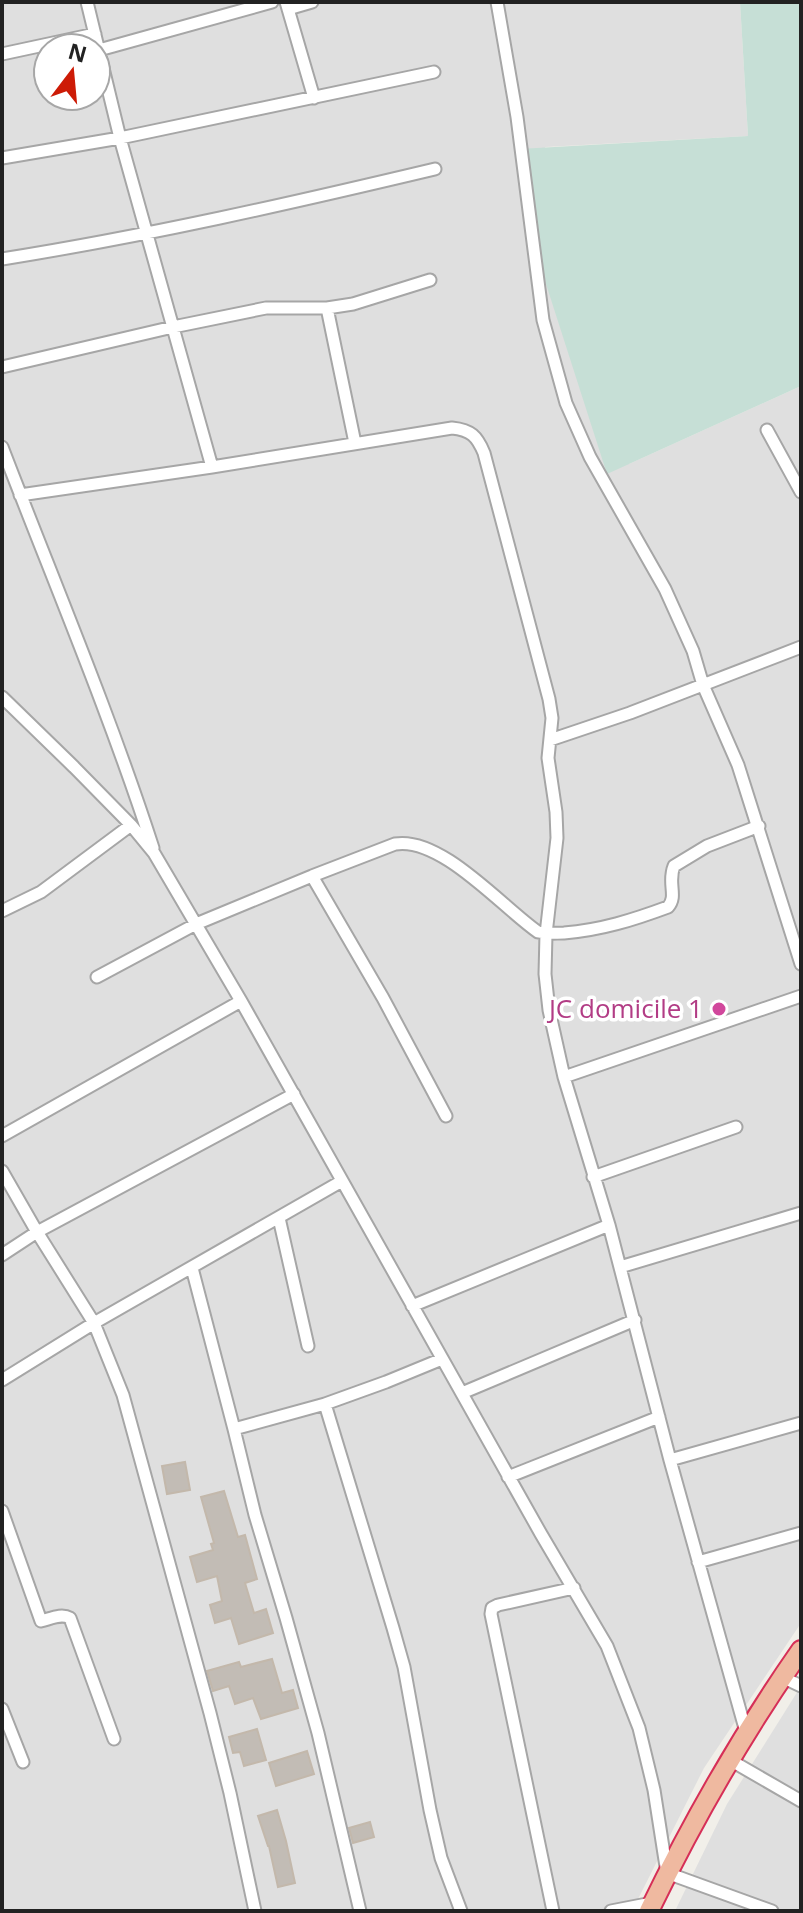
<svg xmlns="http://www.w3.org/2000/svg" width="803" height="1913" font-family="'Open Sans',sans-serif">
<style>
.residential{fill:#dfdfdf;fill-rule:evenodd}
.wetland{fill:#c6dfd6}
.building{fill:#c2bcb5;stroke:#c3b8ab;stroke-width:2}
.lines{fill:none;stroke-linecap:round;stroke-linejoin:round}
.minor-casing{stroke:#a6a6a6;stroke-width:15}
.trunk-casing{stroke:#d62f57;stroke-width:22}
.minor{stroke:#fff;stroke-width:11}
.trunk{stroke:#efb9a0;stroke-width:18}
.hotel-dot{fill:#d1479c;stroke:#fff;stroke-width:3}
.labels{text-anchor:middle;stroke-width:7;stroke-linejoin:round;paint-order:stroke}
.hotel-label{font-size:26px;fill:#b23c85;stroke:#fff;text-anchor:end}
</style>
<rect width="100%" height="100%" fill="#f1efe9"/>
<path class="residential" d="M2,2H740L748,136L545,147L629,464L801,386V1623L704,1768L632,1911H2ZM48,48H96V96H48Z
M801,1686V1911H675L727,1804Z"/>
<path class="wetland" d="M740,2H801V386L607,474L546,284L519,149L748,136Z"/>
<path class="building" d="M185,1462L190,1490L167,1494L162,1466Z
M224,1491L238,1537L245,1535L257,1579L245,1583L254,1613L266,1609L273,1633L239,1644L231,1618L215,1623L210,1605L222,1601L217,1576L197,1582L190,1557L213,1550L211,1544L214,1543L201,1497Z
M272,1659L282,1693L293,1690L298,1708L261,1719L253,1698L235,1704L229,1686L213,1691L207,1671L239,1662L241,1667Z
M257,1729L266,1760L244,1766L240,1752L233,1753L229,1737Z
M307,1751L314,1774L276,1786L269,1763Z
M277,1810L286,1841L295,1883L278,1887L269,1846H268L258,1816Z
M370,1822L374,1837L353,1843L349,1828Z"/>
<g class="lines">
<defs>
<path id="minor" d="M87,2L120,138L212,467
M286,2L314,98
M497,2L517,117L543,320L566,403L590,457L665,589L693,651L703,685L738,765L801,964
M288,9L312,2
M99,50L272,2
M2,54L95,34
M2,158L120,138L434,72
M2,259C147,236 292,203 435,169
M327,308L355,443
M2,367L173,327L266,308H327L353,304L430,280
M767,430L801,492
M2,447C53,580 109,712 153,848
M20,495L212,467L452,428C471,430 477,436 484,453L549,699L552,718L548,758L556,812L557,838L546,934L545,974L549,1010L564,1077L609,1225L670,1460L746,1732
M2,697L74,767L131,825L154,853L241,1001L541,1534L607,1646L639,1728L654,1790L667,1873L772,1911
M550,740L630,713L801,647
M312,876L383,998L446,1116
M2,911L41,892L131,825
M97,977L196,924L312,876L395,844C441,836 502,907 538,932C547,934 555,933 564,933C601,930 633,920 668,907C678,896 667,883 674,866L707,846L759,826
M564,1077L801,996
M2,1136L241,1001
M2,1171L37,1232L94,1323L123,1395L210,1713L230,1793L255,1911
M593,1177L736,1127
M279,1218L308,1346
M2,1255L37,1232L294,1094
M620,1267L801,1213
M192,1268L234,1429L255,1515L286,1618L318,1733L360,1911
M412,1306L609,1225
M2,1380L94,1323L342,1181
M462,1393L635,1320
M325,1404L393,1628L404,1667L430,1810L441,1858L461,1911
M234,1429L325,1404L386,1382L442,1359
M670,1460L801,1423
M508,1477L659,1417
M2,1511L41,1621C50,1619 61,1613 70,1618L114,1739
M698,1562L801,1533
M782,1677L801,1686
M2,1709L23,1762
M730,1760L801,1801
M553,1911L491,1614L492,1608L498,1605L574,1588
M611,1911L652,1903"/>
<path id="trunk" d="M649,1911C693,1820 743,1733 801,1650"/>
</defs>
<use href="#minor" class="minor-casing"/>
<use href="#trunk" class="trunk-casing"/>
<use href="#minor" class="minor"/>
<use href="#trunk" class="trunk"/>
</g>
<circle class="hotel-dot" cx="719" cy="1009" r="8"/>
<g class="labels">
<g class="hotel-label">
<text x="703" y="1018">JC domicile 1</text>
</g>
</g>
<rect width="803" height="1913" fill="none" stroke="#222222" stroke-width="8"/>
<g transform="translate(72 72) rotate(16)"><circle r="38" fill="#ffffff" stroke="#a7a7a7" stroke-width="2"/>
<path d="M0-6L14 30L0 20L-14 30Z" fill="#cd1b06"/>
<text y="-12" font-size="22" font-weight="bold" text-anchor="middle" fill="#222222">N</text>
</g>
</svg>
